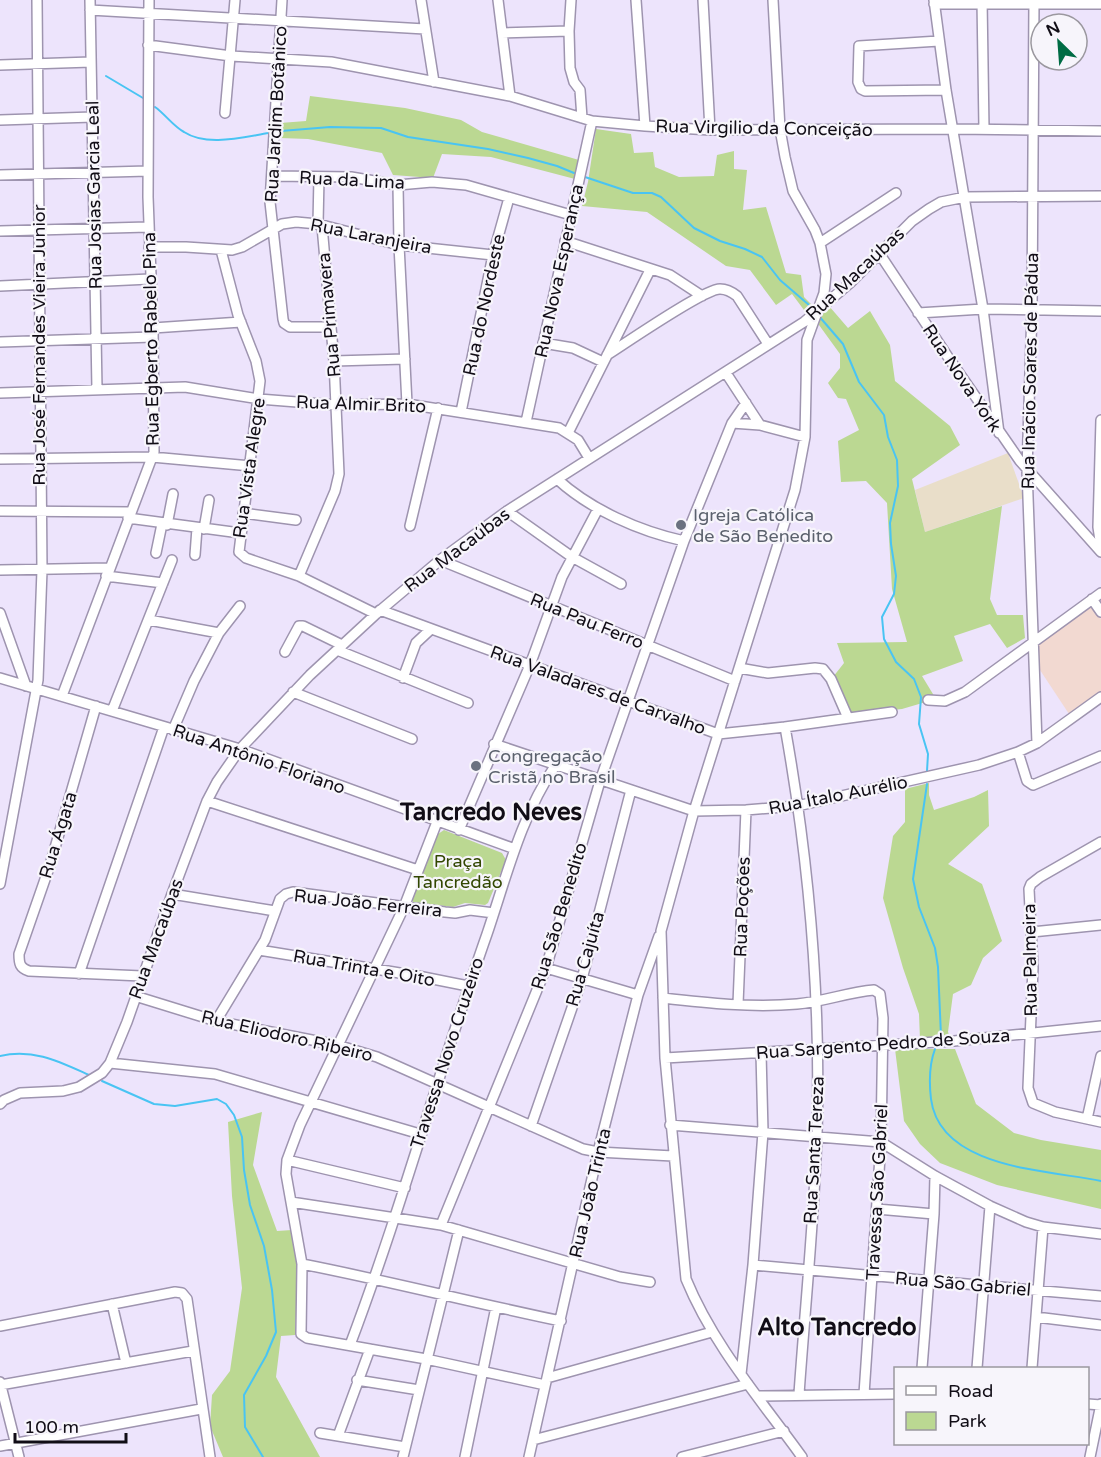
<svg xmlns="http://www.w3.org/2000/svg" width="1101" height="1457" font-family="'Varela Round',sans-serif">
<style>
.industrial{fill:#e9dec9}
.education{fill:#f2d9d1}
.green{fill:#bbd892}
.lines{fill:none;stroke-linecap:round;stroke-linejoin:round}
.stream{stroke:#49c4f3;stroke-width:2}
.minor-casing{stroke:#9e94af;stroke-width:12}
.minor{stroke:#fff;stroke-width:9}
.worship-dot{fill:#6b7280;stroke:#f7f5fb;stroke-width:2}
.labels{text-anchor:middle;stroke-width:4.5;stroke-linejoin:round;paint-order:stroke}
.street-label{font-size:18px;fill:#110d16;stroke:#f7f5fb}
.worship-label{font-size:18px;fill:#5b616d;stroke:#f7f5fb;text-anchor:start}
.park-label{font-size:18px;fill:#324701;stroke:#f7f5fb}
.district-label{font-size:24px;font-weight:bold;fill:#110d16;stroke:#f7f5fb}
</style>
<rect width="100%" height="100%" fill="#ede4fc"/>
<path class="industrial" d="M1008,453L1024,498L925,532L915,490Z"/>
<path class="education" d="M1090,603L1101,619V700L1073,720L1036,664V643Z"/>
<path class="green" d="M310,96L405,108L461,120L482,132L579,160L575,179L491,157L442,154L433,178L393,175L382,153L308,139L280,138V123L306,121Z
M596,129L631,134L634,153L653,152L655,167L679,177L714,176L717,155L734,151V169L747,170L743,210L766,207L786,273L801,275L804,297L815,308L807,314L792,294L776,305L750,270L726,266L647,212L582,206L588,182Z
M829,306L848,328L870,311L890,345L895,381L950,426L960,445L912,479L925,532L1002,506L990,599L997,615H1023L1025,638L1007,648L990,624L954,636L963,661L922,676L936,699L902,709L852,714L833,677L844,663L837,643L907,642L892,589L887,503L866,481L841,482L838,441L859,430L846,399L838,398L828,383L840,368V354L819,325L820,314Z
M929,783V795L934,810L974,797L988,790L989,826L948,864L982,884L1002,941L983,958L971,985L953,994L948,1032L950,1037L920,1040L919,1014L903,968L883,898L893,836L905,822V789Z
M444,830L502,853L506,860L488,903L485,905L465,903L453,907L413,902L412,896L438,834Z
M895,1049H955L976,1104L1014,1133L1041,1140L1101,1150V1209L997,1185L940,1163L920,1144L904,1121Z
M262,1112L253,1165L277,1231L292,1230L298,1271L295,1335L281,1336L276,1377L320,1457H223L210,1426L212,1395L230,1371L242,1288L232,1196L228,1122Z"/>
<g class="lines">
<path class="stream" d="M106,76L143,98
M155,107C165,114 173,126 184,132C207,147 243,137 269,133
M281,131L330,127L381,128L408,137L488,149L528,158L557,166L574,173
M585,177L633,193H652L661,197L694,228L720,241L745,249L762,257L780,280L809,305
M818,315L843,344L859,382L884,415L888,437L897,460L898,486L890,523L891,544L896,576L894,594L882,617L884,639L896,662L914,679L921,697L919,724L928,754L927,771
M927,784L913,879L919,907L935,948L938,967L941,1036
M935,1049C929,1065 929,1082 931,1099C940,1169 1048,1170 1101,1181
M0,1056C33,1048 60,1062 89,1075
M102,1081L154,1104L175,1106L217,1099L226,1104L234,1115L242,1137L244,1170L250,1205L264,1246L272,1290L276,1332L266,1356L244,1395L245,1427L263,1457"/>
<defs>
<path id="minor" d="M90,0L97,389
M282,0L270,202L283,319L284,323L290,327H331
M421,0L434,82
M498,0L510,96
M571,0L569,31L570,68L574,82L580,90L582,118
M636,0L645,126
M703,0L710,130
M773,0L780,129L785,157L793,191L815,230L820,243L826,274L824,293L807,340L805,437L795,490L694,811L661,931L665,1058L686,1279C713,1345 761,1400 802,1457
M934,0L946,90L983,309L999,433
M982,0L984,129
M1034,0L1032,309L1027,470L1037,743
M934,4H1101
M90,10L425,29
M502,33L569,31
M939,41L859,46L858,82L861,89L865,91L946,90
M148,45L231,56L331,62L510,96L592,121L645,126L710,130L954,129L1101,131
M0,65L91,62
M225,113L235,0
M0,120L93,117
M0,175L148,171
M273,176L351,177L398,185L432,182L466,185L571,215
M398,185L399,245L407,404
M318,224L319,177
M0,231L148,227
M565,241L670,275L702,296
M820,243L896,193
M149,247H186L232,250L242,247L282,224L296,222L318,224L399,245L493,255
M221,250L238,315L256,361L260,381L239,552L246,558L299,576L376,614
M879,253L948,357L1020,461L1101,552
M0,286L150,279
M918,313L983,309L1101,311
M153,328L241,322
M0,342L153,337
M543,343L573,348L603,362
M607,355C626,343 704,289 720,289C727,289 732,292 737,296L768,344
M334,361L405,359
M726,373L760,425
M0,393L185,387L259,399L335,405L407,404L559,428L578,440L589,458
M461,412L493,255L509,198
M1101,420L1098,527L1101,547
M526,422L592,121
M732,423L760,425L805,437
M568,433L650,270
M0,459L152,457L251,466
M557,479C591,510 639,531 684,541
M0,511L130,512
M507,511L572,557L621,584
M243,513L296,520
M128,518L240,533
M167,525L173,494
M410,526L438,408
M204,529L209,500
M156,553L162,524
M195,555L197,528
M440,560L735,681
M0,570L109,568
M106,576L163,583
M299,576L335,491L339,474L334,361L322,226
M1092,599L1101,612
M380,610L718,734L785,727L892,712
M0,613L26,686
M149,620L219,633
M337,650L468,703
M285,652L299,626H303L342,645
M739,668L768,673L815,668L823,669L831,679L848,718
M0,678L240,749L515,849
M403,678L416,643L431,629
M293,692L412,739
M62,696L154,452L153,328L148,197L149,0
M928,700L945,701L965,692L1101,593
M96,706L50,865L19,954C19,964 20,968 29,971L142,976
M112,711L172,560
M785,727C809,861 821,999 817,1135C814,1221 805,1308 799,1394
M173,730L194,681L219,633L240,606
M494,744L694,811L746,810L797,806L979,765L1018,752L1037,743L1101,697
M1018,752L1027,781L1033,785L1101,756
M207,801L418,870
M437,822L404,907L300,1125L287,1160L286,1174L302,1264L301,1334L307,1338L426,1359L545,1385
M459,830L530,665L562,577L598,509
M1101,842L1040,877L1031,884L1029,889L1033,968L1028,1088L1033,1103L1055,1112L1101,1122
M0,884L38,680L42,570L37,0
M172,894L275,911
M1032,932L1101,925
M259,950L418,976L468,986
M546,968L638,995
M79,974L164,727
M135,996L216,1021L337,1045L377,1057L583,1149L598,1152L673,1156
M663,998C707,1003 753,1008 797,1004C823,1002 848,992 874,990L880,994L883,1018L881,1142L864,1394
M738,1004L746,810
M216,1021L265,940L280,899L286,894L293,892L445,912L455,913L470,910L494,913
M665,1058L954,1041L1101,1026
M110,1063L215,1074L420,1134
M0,1104L4,1100L20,1093L63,1091L79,1087L102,1073L110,1063L127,1022L172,894L207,801L217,782L240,749L310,675L376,614L440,560L507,511L804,322L850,283L912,221L929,209L941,202L965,197L1101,196
M1087,1119L1101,1056
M670,1125L881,1142L935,1176L990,1206L1026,1222L1043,1227L1101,1234
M531,1126L582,979L631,790
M287,1160L405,1188
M291,1202L441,1225L620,1277L650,1282
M877,1209L934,1214
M441,1225L546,968L600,781L684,541L732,423L746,403
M302,1264C389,1281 474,1303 561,1321
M753,1265L1101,1296
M112,1304L126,1363
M1036,1317L1101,1325
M0,1326L175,1292L182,1293L187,1299L210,1457
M350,1345C401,1210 439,1070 487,934C506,878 521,816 555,766
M922,1368L934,1214L935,1176
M977,1368L990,1206
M1032,1368L1043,1227
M741,1374L753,1265L763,1132L761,1053
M547,1378L712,1332
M357,1380L419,1390
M0,1382L19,1457
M0,1385L193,1351
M757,1396L896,1394
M1088,1404L1101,1405
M320,1433L405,1447
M338,1436L370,1349
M533,1440L748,1384
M0,1446L201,1409
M403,1457L459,1230
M465,1457L496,1307
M529,1457L598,1152L638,995L659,936
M682,1457L784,1431
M1090,1457L1101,1404"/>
</defs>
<use href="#minor" class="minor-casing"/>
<use href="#minor" class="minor"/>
</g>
<g class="worship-dot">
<circle cx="681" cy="525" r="6"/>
<circle cx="476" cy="766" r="6"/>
</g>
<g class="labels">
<g class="street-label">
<text transform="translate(276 114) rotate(-87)" y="6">Rua Jardim Botânico</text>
<text transform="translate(764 128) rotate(1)" y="6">Rua Virgilio da Conceição</text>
<text transform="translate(352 180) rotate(3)" y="6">Rua da Lima</text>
<text transform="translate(94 195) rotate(-91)" y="6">Rua Josias Garcia Leal</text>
<text transform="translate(371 236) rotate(11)" y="6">Rua Laranjeira</text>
<text transform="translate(559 271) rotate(-78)" y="6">Rua Nova Esperança</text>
<text transform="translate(855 274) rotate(-43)" y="6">Rua Macaúbas</text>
<text transform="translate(484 305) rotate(-78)" y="6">Rua do Nordeste</text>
<text transform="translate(329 315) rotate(-95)" y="6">Rua Primavera</text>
<text transform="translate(151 339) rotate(-91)" y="6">Rua Egberto Rabelo Pina</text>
<text transform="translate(39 345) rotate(-90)" y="6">Rua José Fernandes Vieira Junior</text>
<text transform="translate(1030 371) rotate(-89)" y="6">Rua Inácio Soares de Pádua</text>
<text transform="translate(962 378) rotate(56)" y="6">Rua Nova York</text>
<text transform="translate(361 404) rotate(2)" y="6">Rua Almir Brito</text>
<text transform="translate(249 468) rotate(-82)" y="6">Rua Vista Alegre</text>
<text transform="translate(457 550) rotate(-37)" y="6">Rua Macaúbas</text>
<text transform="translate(587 621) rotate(22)" y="6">Rua Pau Ferro</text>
<text transform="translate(598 690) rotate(20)" y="6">Rua Valadares de Carvalho</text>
<text transform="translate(259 759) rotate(19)" y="6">Rua Antônio Floriano</text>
<text transform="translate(838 795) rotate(-11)" y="6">Rua Ítalo Aurélio</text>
<text transform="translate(58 835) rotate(-73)" y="6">Rua Ágata</text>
<text transform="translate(368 903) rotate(6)" y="6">Rua João Ferreira</text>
<text transform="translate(742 907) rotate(-88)" y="6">Rua Poções</text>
<text transform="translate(559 916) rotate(-73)" y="6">Rua São Benedito</text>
<text transform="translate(156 939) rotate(-70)" y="6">Rua Macaúbas</text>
<text transform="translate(585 959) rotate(-74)" y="6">Rua Cajuíta</text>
<text transform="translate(1030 960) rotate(-91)" y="6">Rua Palmeira</text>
<text transform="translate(364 968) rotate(10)" y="6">Rua Trinta e Oito</text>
<text transform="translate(287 1036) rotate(13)" y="6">Rua Eliodoro Ribeiro</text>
<text transform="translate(883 1044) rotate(-4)" y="6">Rua Sargento Pedro de Souza</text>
<text transform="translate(447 1053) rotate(-72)" y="6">Travessa Novo Cruzeiro</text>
<text transform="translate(814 1150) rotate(-87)" y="6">Rua Santa Tereza</text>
<text transform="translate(877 1192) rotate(-87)" y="6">Travessa São Gabriel</text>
<text transform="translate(590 1193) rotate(-77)" y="6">Rua João Trinta</text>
<text transform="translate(963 1284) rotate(5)" y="6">Rua São Gabriel</text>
</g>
<g class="worship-label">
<text x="693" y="521">Igreja Católica<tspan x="693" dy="21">de São Benedito</tspan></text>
<text x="488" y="762">Congregação<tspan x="488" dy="21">Cristã no Brasil</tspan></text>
</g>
<g class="park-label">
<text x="458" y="867">Praça<tspan x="458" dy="21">Tancredão</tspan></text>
</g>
<g class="district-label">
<text x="491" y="820">Tancredo Neves</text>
<text x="837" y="1335">Alto Tancredo</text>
</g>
</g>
<rect x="894" y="1367" width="195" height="78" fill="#f7f5fb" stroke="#9b989f" stroke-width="1.5"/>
<rect x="906" y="1386" width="30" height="9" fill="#ffffff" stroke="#9b989f" stroke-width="1.5"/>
<text x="948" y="1397" font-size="18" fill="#110d16">Road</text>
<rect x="906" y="1412" width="30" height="18" fill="#bbd892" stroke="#9b989f" stroke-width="1.5"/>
<text x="948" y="1427" font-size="18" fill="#110d16">Park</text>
<g transform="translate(1059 42) rotate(335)"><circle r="28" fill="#f7f5fb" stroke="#9b989f" stroke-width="1.5"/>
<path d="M0-4.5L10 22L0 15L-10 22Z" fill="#006c44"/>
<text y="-9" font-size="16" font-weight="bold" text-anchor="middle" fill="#110d16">N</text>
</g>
<path d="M15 1433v9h111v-9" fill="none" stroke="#110d16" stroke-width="3"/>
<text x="24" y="1433" font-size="18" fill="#110d16" stroke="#f7f5fb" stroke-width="4.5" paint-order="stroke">100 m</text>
</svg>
